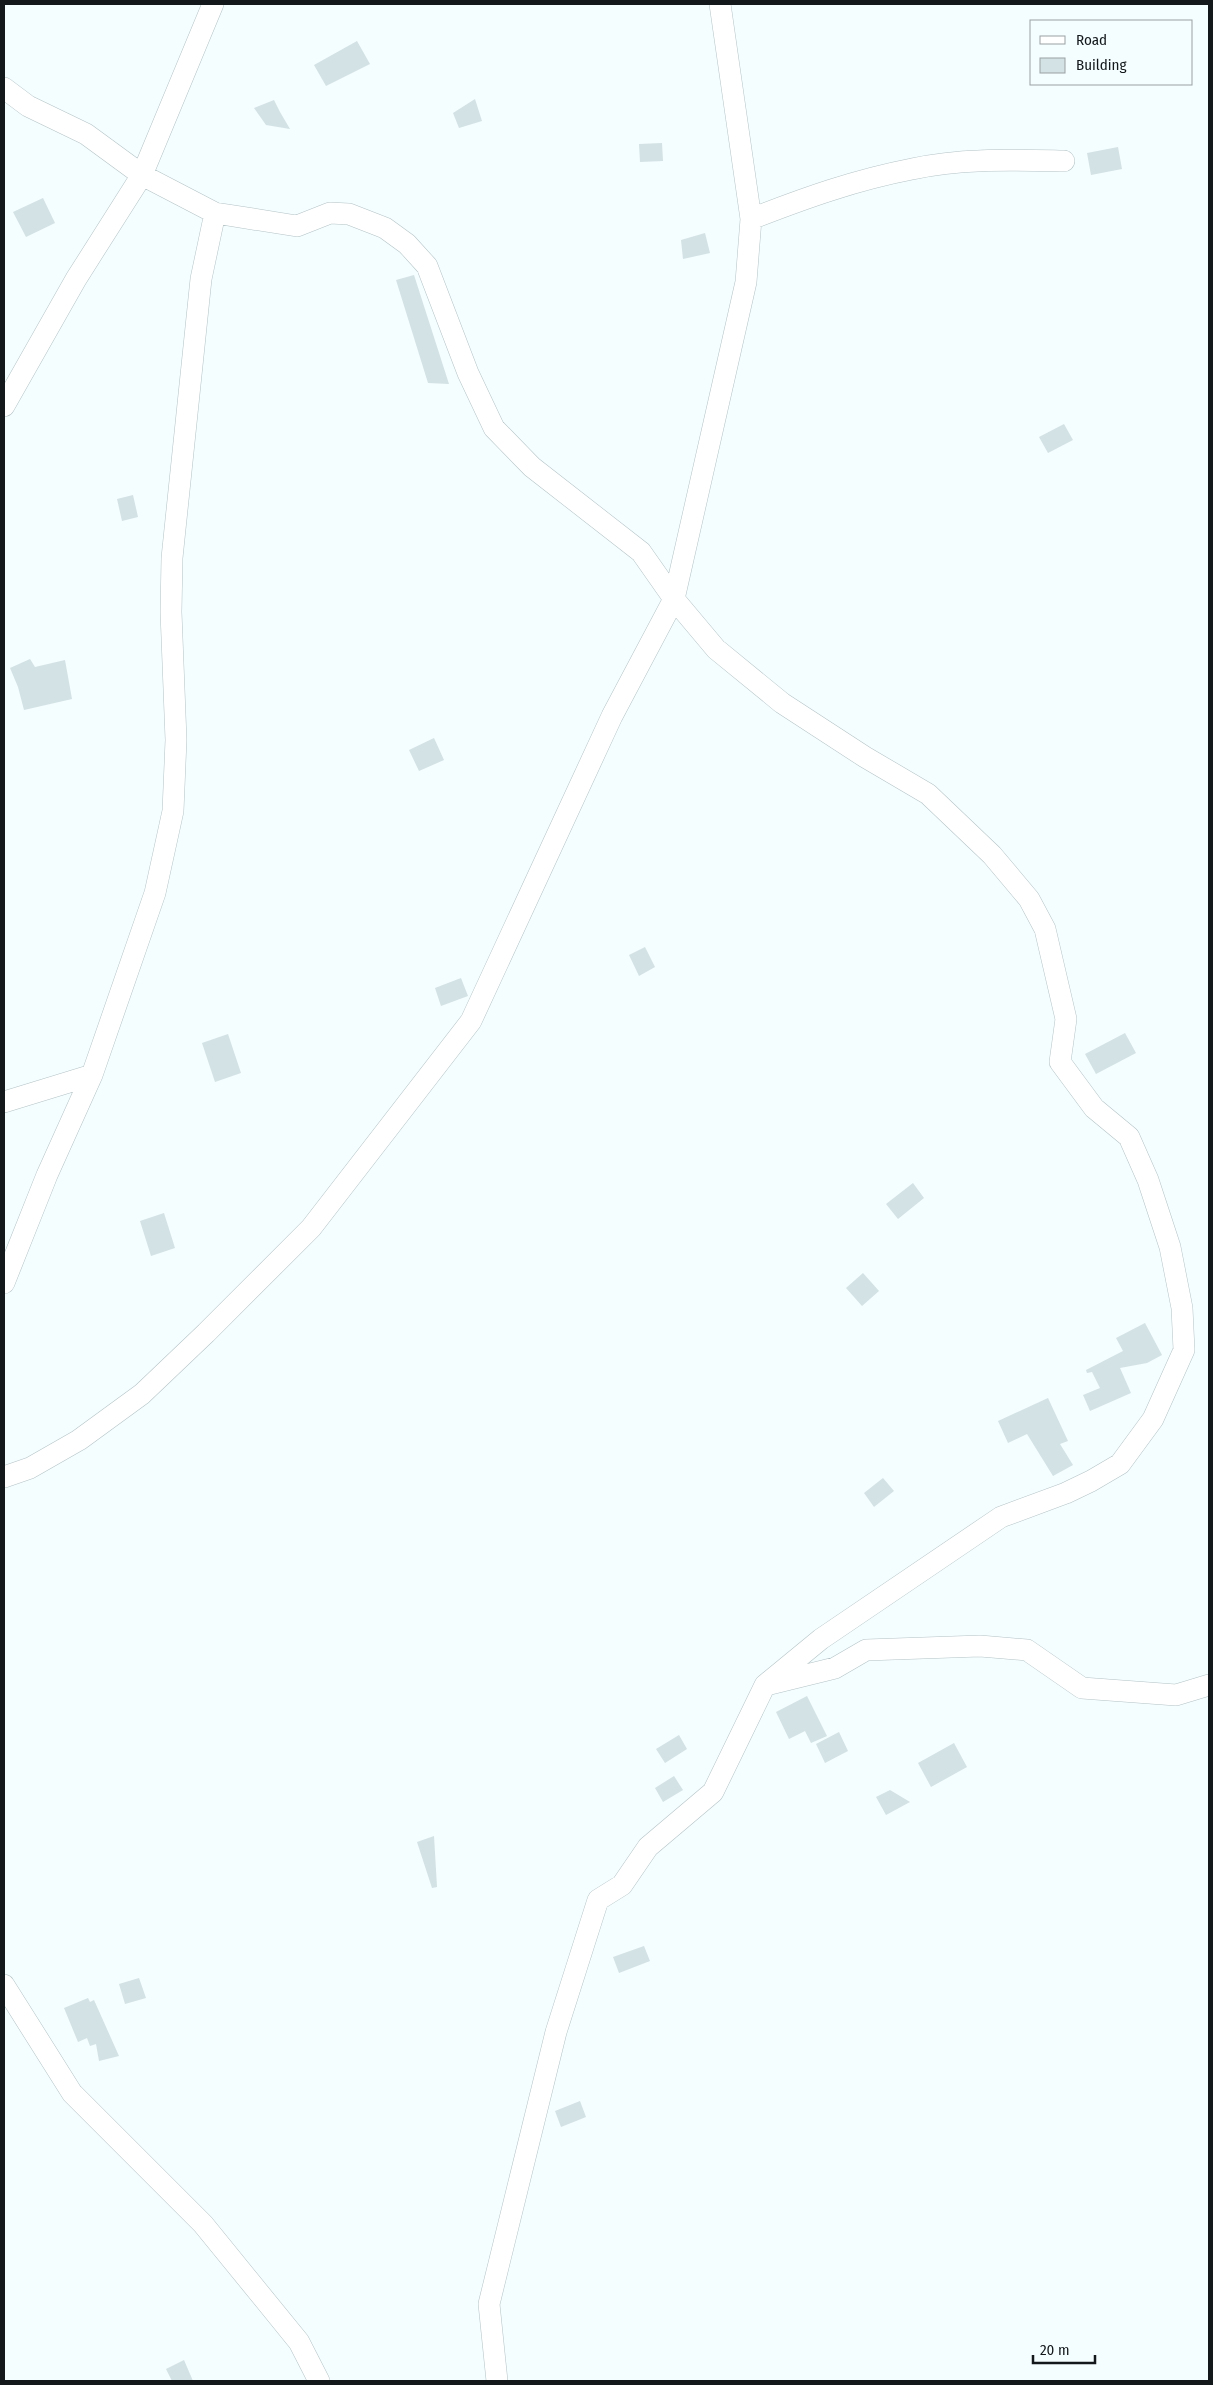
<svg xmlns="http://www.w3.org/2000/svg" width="1213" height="2385" font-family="'Fira Sans Condensed',sans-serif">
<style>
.building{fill:#d3e2e5}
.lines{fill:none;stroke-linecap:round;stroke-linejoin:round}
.street-casing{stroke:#b4c3c6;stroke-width:22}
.street{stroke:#fff;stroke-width:21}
</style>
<rect width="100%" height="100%" fill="#f4fdff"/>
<path class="building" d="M357,41L370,64L326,86L314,65Z
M475,99L482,121L459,128L453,113Z
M274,100L280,112L290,129L266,125L254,108Z
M662,143L663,161L640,162L639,144Z
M1118,147L1122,169L1091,175L1087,153Z
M43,198L55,223L26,237L13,212Z
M705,233L710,253L683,259L681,240Z
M414,275L449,384L428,383L396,280Z
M1064,424L1073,440L1048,453L1039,437Z
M133,495L138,517L122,521L117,499Z
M30,659L35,667L65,660L72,699L24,710L18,687L10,668Z
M434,738L444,760L419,771L409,750Z
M645,947L655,967L639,976L629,955Z
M461,978L468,996L441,1006L435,988Z
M1125,1033L1136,1053L1096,1074L1085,1054Z
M228,1034L241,1073L215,1082L202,1043Z
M913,1183L924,1198L898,1219L886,1204Z
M164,1213L175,1248L151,1256L140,1221Z
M863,1273L879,1291L862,1306L846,1288Z
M1145,1323L1162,1355L1147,1363L1120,1368L1131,1393L1090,1411L1083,1395L1100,1388L1092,1372L1087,1373L1086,1370L1123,1351L1116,1338Z
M1048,1398L1068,1441L1060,1444L1073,1465L1053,1476L1027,1434L1008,1443L998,1421Z
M883,1478L894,1491L874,1507L864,1493Z
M807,1696L827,1736L811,1743L805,1731L789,1739L776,1712Z
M839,1732L848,1751L825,1763L816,1744Z
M679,1735L687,1749L665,1763L656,1749Z
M954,1743L967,1767L931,1787L918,1763Z
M674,1776L683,1790L663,1802L655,1788Z
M890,1790L910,1802L886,1815L876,1797Z
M434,1836L437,1887L432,1888L417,1842Z
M644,1946L650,1961L619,1973L613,1957Z
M139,1978L146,1998L125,2004L119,1984Z
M88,1998L90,2002L94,2000L119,2056L99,2061L96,2044L90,2046L87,2038L78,2042L64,2008Z
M580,2101L586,2117L561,2127L555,2111Z
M184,2360L193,2381H172L166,2369Z"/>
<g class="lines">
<defs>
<path id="street" d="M4,88L28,106L86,134L142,175L215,213L297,226L330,213L349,214L385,228L407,244L427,266L468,373L494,428L532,467L641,552L674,599L716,649L782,703L865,757L928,794L992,855L1029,899L1045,929L1066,1019L1060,1062L1094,1108L1129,1137L1148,1180L1170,1247L1182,1308L1184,1350L1153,1419L1120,1464L1091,1481L1066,1493L1001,1517L821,1639L765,1685L713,1792L648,1847L622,1885L598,1900L556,2032L489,2304L497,2381
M751,219C805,198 855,180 912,169C961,158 1014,160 1064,161
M4,406L76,279L142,175L213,4
M4,1102L92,1075
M4,1283L47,1175L92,1075L155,893L173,811L176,740L171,612L172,558L201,279L215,213
M4,1477L30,1468L79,1440L142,1394L206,1333L311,1228L471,1021L612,716L674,599L746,282L751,219L720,4
M770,1684L835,1668L866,1650L980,1646L1027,1650L1082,1688L1176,1695L1209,1685
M4,1985L72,2093L203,2224L299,2342L319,2381"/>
</defs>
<use href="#street" class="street-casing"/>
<use href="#street" class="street"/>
</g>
<rect width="1213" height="2385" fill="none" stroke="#13181a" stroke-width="10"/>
<rect x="1030" y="20" width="162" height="65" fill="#f4fdff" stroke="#9aa1a3"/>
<rect x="1040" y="36" width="25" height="8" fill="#ffffff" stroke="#9aa1a3"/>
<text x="1076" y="45" font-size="15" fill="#13181a">Road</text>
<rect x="1040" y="58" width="25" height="15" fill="#d3e2e5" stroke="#9aa1a3"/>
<text x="1076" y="70" font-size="15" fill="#13181a">Building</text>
<path d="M1033 2355v8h62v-8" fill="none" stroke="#13181a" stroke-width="2.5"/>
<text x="1040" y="2355" font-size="15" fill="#13181a" stroke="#f4fdff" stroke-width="4" paint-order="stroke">20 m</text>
</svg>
